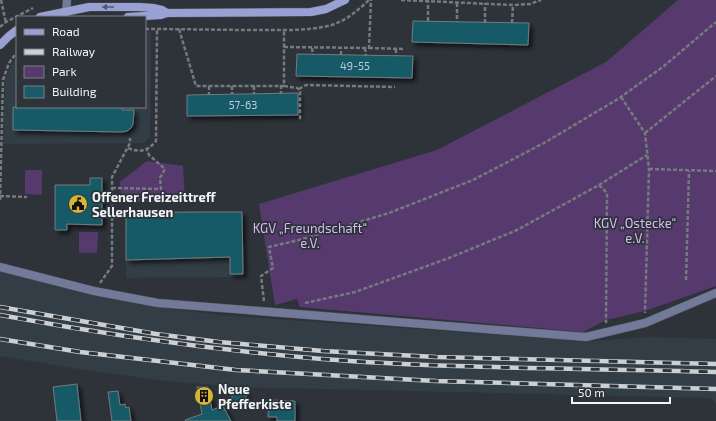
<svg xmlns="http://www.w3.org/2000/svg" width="716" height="421" font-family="'Exo 2',sans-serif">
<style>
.built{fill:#333d46}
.green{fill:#563a6e}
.building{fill:#195a68;stroke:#727b7d;filter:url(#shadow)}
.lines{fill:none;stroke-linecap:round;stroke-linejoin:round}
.lane-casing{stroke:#4c5257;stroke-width:9}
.street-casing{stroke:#4c5257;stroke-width:9}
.secondary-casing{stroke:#4c5257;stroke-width:9}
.path{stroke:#757a7e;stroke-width:2.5;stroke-dasharray:4 2;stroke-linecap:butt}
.lane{stroke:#737999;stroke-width:8}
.street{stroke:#737999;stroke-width:8}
.secondary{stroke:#98a0d4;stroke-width:8}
.rail-casing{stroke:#cbd0d3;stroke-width:4.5}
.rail{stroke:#2d3338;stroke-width:3;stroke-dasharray:9;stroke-linecap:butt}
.oneway{fill:#52596f}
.labels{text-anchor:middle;stroke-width:3.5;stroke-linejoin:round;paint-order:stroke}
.number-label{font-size:11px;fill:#baced3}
.poi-label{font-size:13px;font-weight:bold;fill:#f0f4f7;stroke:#2d3338;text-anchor:start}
.park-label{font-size:13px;fill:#d7baf3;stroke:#2d3338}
</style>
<defs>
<filter id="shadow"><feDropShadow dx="3.5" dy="3.5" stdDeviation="2" flood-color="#0009"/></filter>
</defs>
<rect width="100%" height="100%" fill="#2d3338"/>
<path class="built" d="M151,31L150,136L144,143L3,144L5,80L10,68L17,56V107H145V32Z
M242,211L243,277L126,278L125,212Z
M0,271L96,295L158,307L220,315L588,341L650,337L716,339V404L711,398L237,387L166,381L78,369L0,356Z"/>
<path class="green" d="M678,0H716V286L645,311L606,320L583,332L300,307L297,299L275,305L259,204L437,150L606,62Z
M147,161L183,166L185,201L121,202L120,182Z
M25,170H42V195L25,194Z
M79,232H98L97,253H79Z"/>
<path class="building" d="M413,21L529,23L528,45L412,42Z
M297,54L413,56L412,78L296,76Z
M298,93V115L187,116V95Z
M13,107H122V110H134L133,124L131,128L127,131L122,132L13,130Z
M90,178H102V225L67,224V230H55V185H90Z
M192,212H242L243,274H230V257L126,260V213Z
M77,384L81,421H57L53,387Z
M197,387H208L212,410L223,406L231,421H186L185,420L202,414Z
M118,391L120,405L125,404L126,408L129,407L131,421H112L108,392Z
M232,392H246V404L232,403Z
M269,400L295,401V421H277V417H268Z"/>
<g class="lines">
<defs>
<path id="lane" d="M0,267L94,291L158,303L586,337L645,323L716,293"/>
<path id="street" d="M66,13L67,0"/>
<path id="secondary" d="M40,17L89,7H140L153,8L162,10L167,13
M128,17L161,15L167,13L311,12L326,9L345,0
M0,45L9,36L17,30"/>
</defs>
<use href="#lane" class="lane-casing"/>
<use href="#street" class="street-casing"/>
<use href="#secondary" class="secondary-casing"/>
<path class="path" d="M1,0L6,23
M401,0L513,5L530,4L541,0
M457,3V22
M428,21V1
M485,23V3
M512,23L513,5
M0,27L6,22L33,8
M145,29C183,29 220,30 258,30C281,30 306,31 328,26C345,22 357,11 369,0
M179,29L196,86H284V30
M284,47L369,48L371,0
M312,48L313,55
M365,48L366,56
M369,48L405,49
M396,49V56
M341,55V48
M281,85V94
M209,86V95
M232,86V94
M254,86V94
M284,86L297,88L300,90V121
M299,89L306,85L395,87
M621,97L645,133L649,169L645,313
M645,133L716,76
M128,148C140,153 148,151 156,141L157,29
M649,169L716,171
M599,185L607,193L606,323
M112,188L161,189L160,178L165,169L149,155L147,150
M0,196L27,197
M0,200L3,80L9,63L17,52
M686,280L689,171
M100,283L112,266V177L130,143V138
M264,301L261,276L273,268L269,247L303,239L389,213L473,180L544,143L618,99L664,66L716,22
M305,303L355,292L449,258L517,230L599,185L647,155"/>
<use href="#lane" class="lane"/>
<use href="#street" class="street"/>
<use href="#secondary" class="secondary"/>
<defs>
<path id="rail" d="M0,307L156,334L219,342L323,351L436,357L716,364
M0,315C107,335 214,350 322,359C453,369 585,368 716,372
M0,339L80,352L236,370L436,381L716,389"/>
</defs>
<use href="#rail" class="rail-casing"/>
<use href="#rail" class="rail"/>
</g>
<defs><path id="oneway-solid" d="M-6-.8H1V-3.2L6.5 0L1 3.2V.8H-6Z"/></defs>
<use class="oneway" href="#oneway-solid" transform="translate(108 7) rotate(180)"/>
<defs>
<symbol id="civic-disc" viewBox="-11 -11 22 22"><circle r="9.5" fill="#d5b534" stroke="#2d3338"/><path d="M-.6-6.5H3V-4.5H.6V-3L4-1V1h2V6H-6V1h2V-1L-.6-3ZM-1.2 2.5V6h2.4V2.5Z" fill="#111"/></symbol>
<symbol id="building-disc" viewBox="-11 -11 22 22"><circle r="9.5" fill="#d5b534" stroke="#2d3338"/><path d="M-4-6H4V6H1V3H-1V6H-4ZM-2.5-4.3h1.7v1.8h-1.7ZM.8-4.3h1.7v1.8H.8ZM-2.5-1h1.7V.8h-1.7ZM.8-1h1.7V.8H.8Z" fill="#111"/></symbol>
</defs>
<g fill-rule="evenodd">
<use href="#civic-disc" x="67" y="193" width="22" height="22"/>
<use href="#building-disc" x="193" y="385" width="22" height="22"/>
</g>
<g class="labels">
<g class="number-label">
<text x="355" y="70">49-55</text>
<text x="243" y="109">57-63</text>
</g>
<g class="poi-label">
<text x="92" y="202">Offener Freizeittreff<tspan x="92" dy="15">Sellerhausen</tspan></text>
<text x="218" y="394">Neue<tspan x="218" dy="15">Pfefferkiste</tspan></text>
</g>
<g class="park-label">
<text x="635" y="228">KGV „Ostecke“<tspan x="635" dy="15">e.V.</tspan></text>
<text x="310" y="233">KGV „Freundschaft“<tspan x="310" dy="15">e.V.</tspan></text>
</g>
</g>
<rect x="16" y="16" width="130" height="92" fill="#2d3338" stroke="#7b8084"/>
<rect x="24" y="29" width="20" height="6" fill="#98a0d4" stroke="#7b8084"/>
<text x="52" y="36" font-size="12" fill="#f0f4f7">Road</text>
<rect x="24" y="49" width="20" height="6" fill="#cbd0d3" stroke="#7b8084"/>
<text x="52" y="56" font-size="12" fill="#f0f4f7">Railway</text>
<rect x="24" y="66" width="20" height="12" fill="#563a6e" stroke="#7b8084"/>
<text x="52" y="76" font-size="12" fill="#f0f4f7">Park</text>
<rect x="24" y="86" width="20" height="12" fill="#195a68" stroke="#7b8084"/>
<text x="52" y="96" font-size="12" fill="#f0f4f7">Building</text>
<path d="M572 397v6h98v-6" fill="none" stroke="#f0f4f7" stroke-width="2"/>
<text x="578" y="397" font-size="12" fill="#f0f4f7" stroke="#2d3338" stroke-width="3" paint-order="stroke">50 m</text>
</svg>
